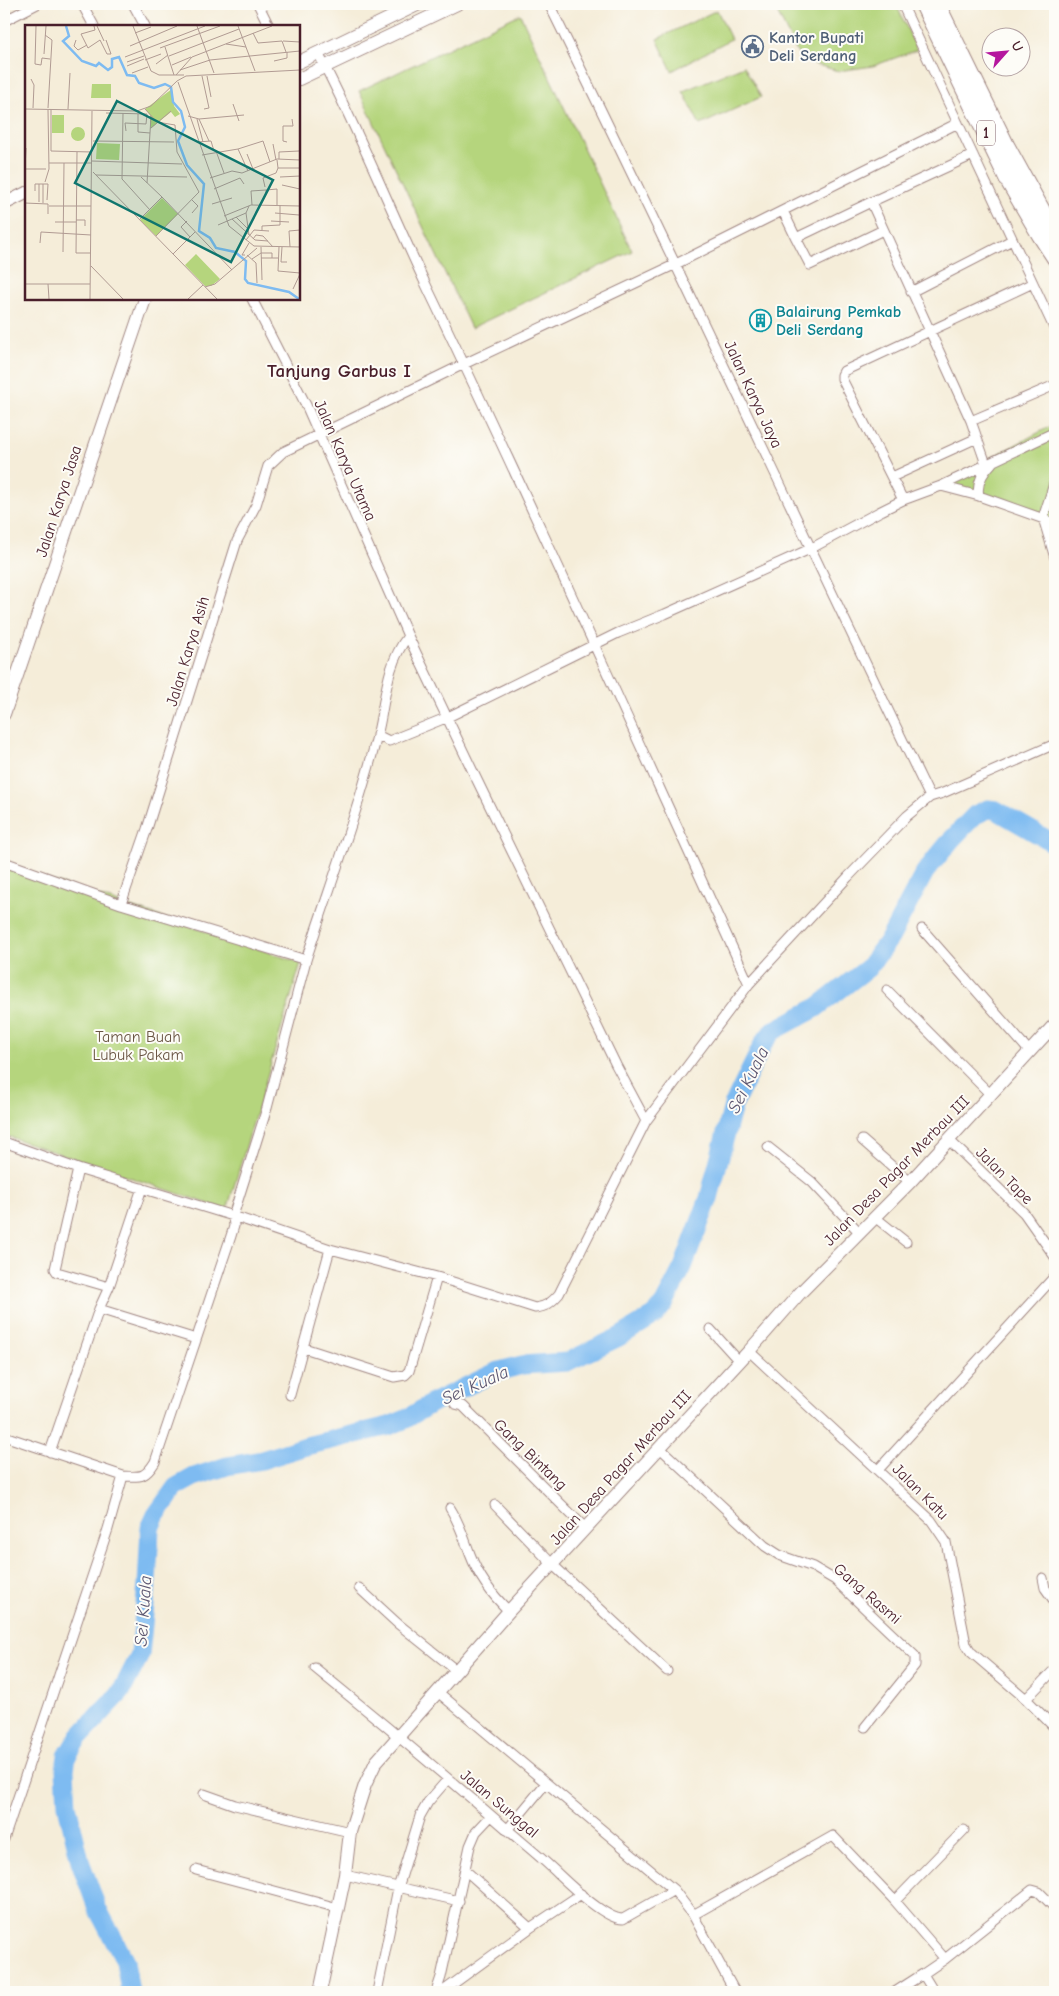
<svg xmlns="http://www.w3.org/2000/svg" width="1059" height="1996" font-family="'Comic Neue',sans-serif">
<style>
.green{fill:#b5d57d;stroke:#807a54}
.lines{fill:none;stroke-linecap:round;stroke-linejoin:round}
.river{stroke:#7ebbf1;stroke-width:19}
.street-casing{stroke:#a08682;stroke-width:11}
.secondary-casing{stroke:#a08682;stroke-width:14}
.highway-casing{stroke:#a08682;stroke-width:18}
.street{stroke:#fff;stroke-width:9}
.secondary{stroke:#fff;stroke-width:12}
.highway{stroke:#fff;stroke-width:16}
.labels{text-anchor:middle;stroke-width:4;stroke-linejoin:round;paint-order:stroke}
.shield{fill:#fdfcf7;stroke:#806168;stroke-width:1}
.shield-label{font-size:15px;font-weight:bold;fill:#4a1f2b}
.service-label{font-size:16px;font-weight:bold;fill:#4e5e75;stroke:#fdfcf7;text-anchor:start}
.culture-label{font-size:16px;font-weight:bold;fill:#0d838f;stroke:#fdfcf7;text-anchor:start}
.street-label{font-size:16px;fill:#4a1f2b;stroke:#fdfcf7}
.park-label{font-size:16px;fill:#6a5644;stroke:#fdfcf7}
.water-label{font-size:18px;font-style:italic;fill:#5c5670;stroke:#fdfcf7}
.quarter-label{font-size:19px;font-weight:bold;fill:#4a1f2b;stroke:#fdfcf7}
.inset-river{fill:none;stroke:#7ebbf1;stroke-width:2.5}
.inset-road{fill:none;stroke:#b19b93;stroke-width:1}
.view{fill:#0f766e;fill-opacity:0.15;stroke:#0f766e;stroke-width:2.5}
.inset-edge{fill:none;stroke:#4a1f2b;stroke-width:2.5}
</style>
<rect width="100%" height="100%" fill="#fdfcf7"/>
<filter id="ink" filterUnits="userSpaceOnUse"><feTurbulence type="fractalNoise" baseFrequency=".02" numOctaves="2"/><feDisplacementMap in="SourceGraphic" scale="10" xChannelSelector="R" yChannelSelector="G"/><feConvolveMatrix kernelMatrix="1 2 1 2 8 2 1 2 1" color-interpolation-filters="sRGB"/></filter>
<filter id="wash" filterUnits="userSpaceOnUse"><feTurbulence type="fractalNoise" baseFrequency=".0096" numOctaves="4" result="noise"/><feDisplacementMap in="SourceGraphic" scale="20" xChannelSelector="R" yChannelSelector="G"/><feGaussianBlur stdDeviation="1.12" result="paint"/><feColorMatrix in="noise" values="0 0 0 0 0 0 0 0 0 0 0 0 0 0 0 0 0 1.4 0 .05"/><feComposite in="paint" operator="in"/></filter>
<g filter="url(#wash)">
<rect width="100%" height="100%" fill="#f5edd9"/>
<path class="green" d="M773,4H896L917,50L873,66L838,71L814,64L798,54Z
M717,10L731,39L672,71L657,39Z
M520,14L632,251L471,328L359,91Z
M744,66L761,97L700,125L683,91Z
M1055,424V521L943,483Z
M4,865L301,963L227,1210L4,1135Z"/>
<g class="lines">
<path class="river" d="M130,1992L125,1961L97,1908L80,1861L67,1805L65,1770L67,1756L78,1738L121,1692L140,1655L147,1584L150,1528L156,1515L176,1487L194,1477L227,1466L262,1460L306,1446L389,1426L406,1419L432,1403L496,1372L522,1365L567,1362L619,1337L655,1315L664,1304L683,1267L709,1198L733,1106L764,1042L773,1031L816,1008L868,968L890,938L925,872L951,840L975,815L988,809L996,810L1055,844"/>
</g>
</g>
<g filter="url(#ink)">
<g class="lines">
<defs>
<path id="street" d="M82,4L94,26
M133,4L145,26
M258,4L269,26
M549,4C679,267 802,533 930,797
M902,4L1055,330
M4,21L37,4
M318,53C358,129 390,209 427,287C538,517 642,751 749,984
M871,202L973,155
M783,211L796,238
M883,230L810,265L796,238L871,202L971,421L986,464
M911,292L1012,240
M252,299L306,405L408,636L476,778L616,1065L646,1121
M971,421L1055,385
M892,477L977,438
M1055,481L1043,518L1055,558
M941,486L979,496L1055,523
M979,496C976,483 983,472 992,463
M903,500L842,379V375L844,371L1033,283
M377,735L389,741L448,717L618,633L665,614L810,549L879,512L903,500L941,486L1055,432
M4,862L121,904L306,960L267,1108L233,1216L234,1226L231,1236L155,1462C145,1478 141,1477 123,1476L108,1529L4,1839
M121,904L147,829L237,541L256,505L268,466L283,452L464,364L676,264L958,123
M922,929L1030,1052
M306,960C330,886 358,811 377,736C386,700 385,666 408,636
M887,990L990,1094
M1049,1030L1055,1040
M862,1140L910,1182
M949,1140L1024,1213L1055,1257
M4,1142L78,1169L233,1216L330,1249L437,1277L535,1308C546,1307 552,1302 559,1294L646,1121L749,984L848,877L907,816L930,797L943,793L1055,744
M768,1147L812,1182L860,1233
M78,1169L55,1269L57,1272L109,1287
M876,1218L906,1242
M1048,1247L1055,1239
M99,1309L109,1287L142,1188
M710,1329L739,1361
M304,1348L394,1377L405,1375L409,1371L437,1277
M749,1351L931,1520L946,1542L966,1644L971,1652L1026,1699L1055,1728
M290,1395L330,1249
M455,1404L463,1406L585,1528
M4,1436L123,1476
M659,1447L765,1546L779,1555L813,1567L835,1580L915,1656V1665L865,1727
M50,1452L99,1309L196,1339
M878,1470L1055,1276
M495,1505L553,1565L667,1671
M450,1508C459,1522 464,1538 470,1554C478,1575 493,1596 509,1611
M1043,1578L1045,1588L1055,1602
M359,1588L397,1623L457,1671
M315,1668C378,1719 440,1771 501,1824C518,1839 536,1853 553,1869C567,1882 604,1919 623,1919L674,1890
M439,1693L674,1890L693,1915L735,1992
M1026,1699L1055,1669
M204,1794L235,1805L350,1832
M507,1830L546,1783
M196,1870L338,1908
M465,1870L530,1928
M345,1875L459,1901
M895,1901L964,1830
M693,1915L833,1836L895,1901L945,1959L923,1974
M945,1959L1032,1890L1039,1892L1055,1908
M377,1992L398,1888L420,1816L428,1802L448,1779
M436,1992L441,1977L470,1846L476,1832L491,1816
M442,1992L530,1928L581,1894
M895,1992L923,1974L934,1992"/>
<path id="secondary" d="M299,62L419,4
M299,79L457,4
M4,204L26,193
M4,714L145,299
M320,1992L345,1875L350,1832L365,1785L376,1762L509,1611L749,1351L800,1293L910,1182L1055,1024"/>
<path id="highway" d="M923,4L1009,182L1040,235L1055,258
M937,4L1006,145L1055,234"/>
</defs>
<use href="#street" class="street-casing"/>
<use href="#secondary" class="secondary-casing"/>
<use href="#highway" class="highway-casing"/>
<use href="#street" class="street"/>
<use href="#secondary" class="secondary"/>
<use href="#highway" class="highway"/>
</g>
</g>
<defs>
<symbol id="civic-ring" viewBox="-11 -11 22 22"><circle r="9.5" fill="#fdfcf7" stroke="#5c6f8a" stroke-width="1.5"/><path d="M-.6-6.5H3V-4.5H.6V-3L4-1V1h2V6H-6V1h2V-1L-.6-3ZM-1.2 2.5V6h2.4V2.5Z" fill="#5c6f8a"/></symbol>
<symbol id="building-ring" viewBox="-11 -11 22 22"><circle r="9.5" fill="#fdfcf7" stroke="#0f9aa8" stroke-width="1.5"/><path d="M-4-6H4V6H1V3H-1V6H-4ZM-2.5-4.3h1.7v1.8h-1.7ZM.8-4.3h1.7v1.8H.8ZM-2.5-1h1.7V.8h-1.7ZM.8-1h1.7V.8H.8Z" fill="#0f9aa8"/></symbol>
</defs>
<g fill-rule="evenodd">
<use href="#civic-ring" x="740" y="34" width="25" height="25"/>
<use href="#building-ring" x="748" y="308" width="25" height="25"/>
</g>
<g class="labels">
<rect class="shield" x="977" y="120.5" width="18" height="25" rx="4"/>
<g class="shield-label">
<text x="986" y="138">1</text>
</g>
<g class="service-label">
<text x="769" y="43">Kantor Bupati<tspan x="769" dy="18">Deli Serdang</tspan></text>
</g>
<g class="culture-label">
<text x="776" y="317">Balairung Pemkab<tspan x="776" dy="18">Deli Serdang</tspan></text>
</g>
<g class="street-label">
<text transform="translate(754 394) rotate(65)" y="6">Jalan Karya Jaya</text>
<text transform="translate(346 460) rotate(66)" y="6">Jalan Karya Utama</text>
<text transform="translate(58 501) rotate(-72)" y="6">Jalan Karya Jasa</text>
<text transform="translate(187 651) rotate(-73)" y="6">Jalan Karya Asih</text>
<text transform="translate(896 1170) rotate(-46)" y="6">Jalan Desa Pagar Merbau III</text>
<text transform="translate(1005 1175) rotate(45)" y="6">Jalan Tape</text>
<text transform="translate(531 1454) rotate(44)" y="6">Gang Bintang</text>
<text transform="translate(620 1467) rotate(-48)" y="6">Jalan Desa Pagar Merbau III</text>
<text transform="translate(921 1491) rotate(45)" y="6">Jalan Katu</text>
<text transform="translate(868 1593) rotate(41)" y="6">Gang Rasmi</text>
<text transform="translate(500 1803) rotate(40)" y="6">Jalan Sunggal</text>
</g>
<g class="park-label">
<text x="138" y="1042">Taman Buah<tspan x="138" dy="18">Lubuk Pakam</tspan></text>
</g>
<g class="water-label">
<text transform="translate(748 1080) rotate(-64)" y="6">Sei Kuala</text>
<text transform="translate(475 1385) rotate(-24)" y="6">Sei Kuala</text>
<text transform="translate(143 1611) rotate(-86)" y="6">Sei Kuala</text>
</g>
<g class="quarter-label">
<text x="339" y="377">Tanjung Garbus I</text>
</g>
</g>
<g transform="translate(25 25)">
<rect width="275" height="275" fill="#f5edd9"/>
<path d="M67,59H86V73H66ZM147,64L149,81L155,89L150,92L146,87L125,104V90L120,84ZM27,90H39V108H27ZM46 109a7 7 0 1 1 14 0a7 7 0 1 1-14 0ZM72,118L95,119L94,135L71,134ZM137,173L153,189L131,211L115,195ZM171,229L195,254L186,261H180L160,240Z" fill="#b5d57d"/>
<path class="inset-river" d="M41,1L44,11L38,16L57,36L71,41L74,38L83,45L87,42V34L94,32L102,50L110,51L114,58L129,63L140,59L146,62L148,77L156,86L160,102L153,116L162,140L179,159L174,206L185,213L191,223L210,227L221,236L220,254L223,258L264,267L274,274"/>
<path class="inset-road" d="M11,1L10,39L16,40L17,33L25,34M69,1L70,5L56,9L63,23L75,15L82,29H86L81,15M72,1L79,16M108,1L126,46L134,50H159M172,1L189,48M213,1L230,46M110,8L126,2M228,8L233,18L257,16L261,27M20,10L27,15L23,83M51,15L49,21L53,25L62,20M258,16L275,17M201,19L221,22M105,21L152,1M140,22L149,50M135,23L195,1M19,29L21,1M144,31L214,4M100,32L180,1M120,35L136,29M249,36L262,33V27M102,37L119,31M131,39L143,30M147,40L166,32M102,41L119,34M155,45L185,35L275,26M107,48L123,42M151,50L167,32L247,1M177,51L184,83L179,84M182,51L186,72M6,54L9,60L8,83M153,57L204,201L229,221L275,222M208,79L214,96M0,84L112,86L126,81L152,56L161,51L275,45M26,84V126L67,127M43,84L45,48M120,84L132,97L150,100L152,127L174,167L131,211M81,88L122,89L121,99M98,88L97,154L125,185M113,89V107L125,108M163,91L174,94L219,90M172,94L178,117M174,94L184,116M126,103L146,86M101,106L100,98L121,99M68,116L149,117M172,117L186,116L189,126M262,117L258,116V101H268L267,94M248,119L251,135M213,124L238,116L245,137M213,124L223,146M191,126L199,148M52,127L51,228H66M222,129L228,144M177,130L213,124M254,134V127L274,126M252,135L253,143H275M67,136L157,139M24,138H67M0,144H21M0,144L1,123M68,147L192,274M71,150L162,152M116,152L137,172M255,152L275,151M185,153L207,146L217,148L252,134L275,135M20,157L24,144L23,85M122,158L126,91M14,159V177M18,159V178M257,160L275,164M240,162L238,153L251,148L253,143M189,164L215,153L219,159M10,166V159H23L22,175M241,168V165L252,164V180M167,175L173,181L167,188M0,178L23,179V189M187,179L207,173M227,180L226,166L241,165M24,181H66M224,181L221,188L224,210M250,188L274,190M199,191L226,180L275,181M211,192L222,203M207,194L230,215L243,216M51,195H60V201M114,195L137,172L207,245M162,196L156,202L165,212M246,196L264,197M30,197H51M193,200L221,188M237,205V201L255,200V180M228,214L231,210L238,211L248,222M221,215L229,205L244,206M15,218L16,207L66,210M236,222L237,255M254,222L253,246L275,248M257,222L256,237H262M265,222L264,206L275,205M38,227L39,138M148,229L170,207M220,230H217L224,218M222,230L231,238L232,258M236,233H253M227,234L236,228H247V233M66,241L98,274M0,259H65M23,259L24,274M180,262L190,259L232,223M268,264L275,249M65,274L67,86M163,274L178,260"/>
<path class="view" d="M92,76L248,155L206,237L50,158Z"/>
<rect width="275" height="275" class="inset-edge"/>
</g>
<rect width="1059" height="1996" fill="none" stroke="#fdfcf7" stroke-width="20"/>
<g transform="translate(1006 52) rotate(63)"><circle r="24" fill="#fdfcf7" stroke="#b5a4a5"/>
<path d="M0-4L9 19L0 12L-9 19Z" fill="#b5179e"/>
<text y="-8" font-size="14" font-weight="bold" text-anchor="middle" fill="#4a1f2b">U</text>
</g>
</svg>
